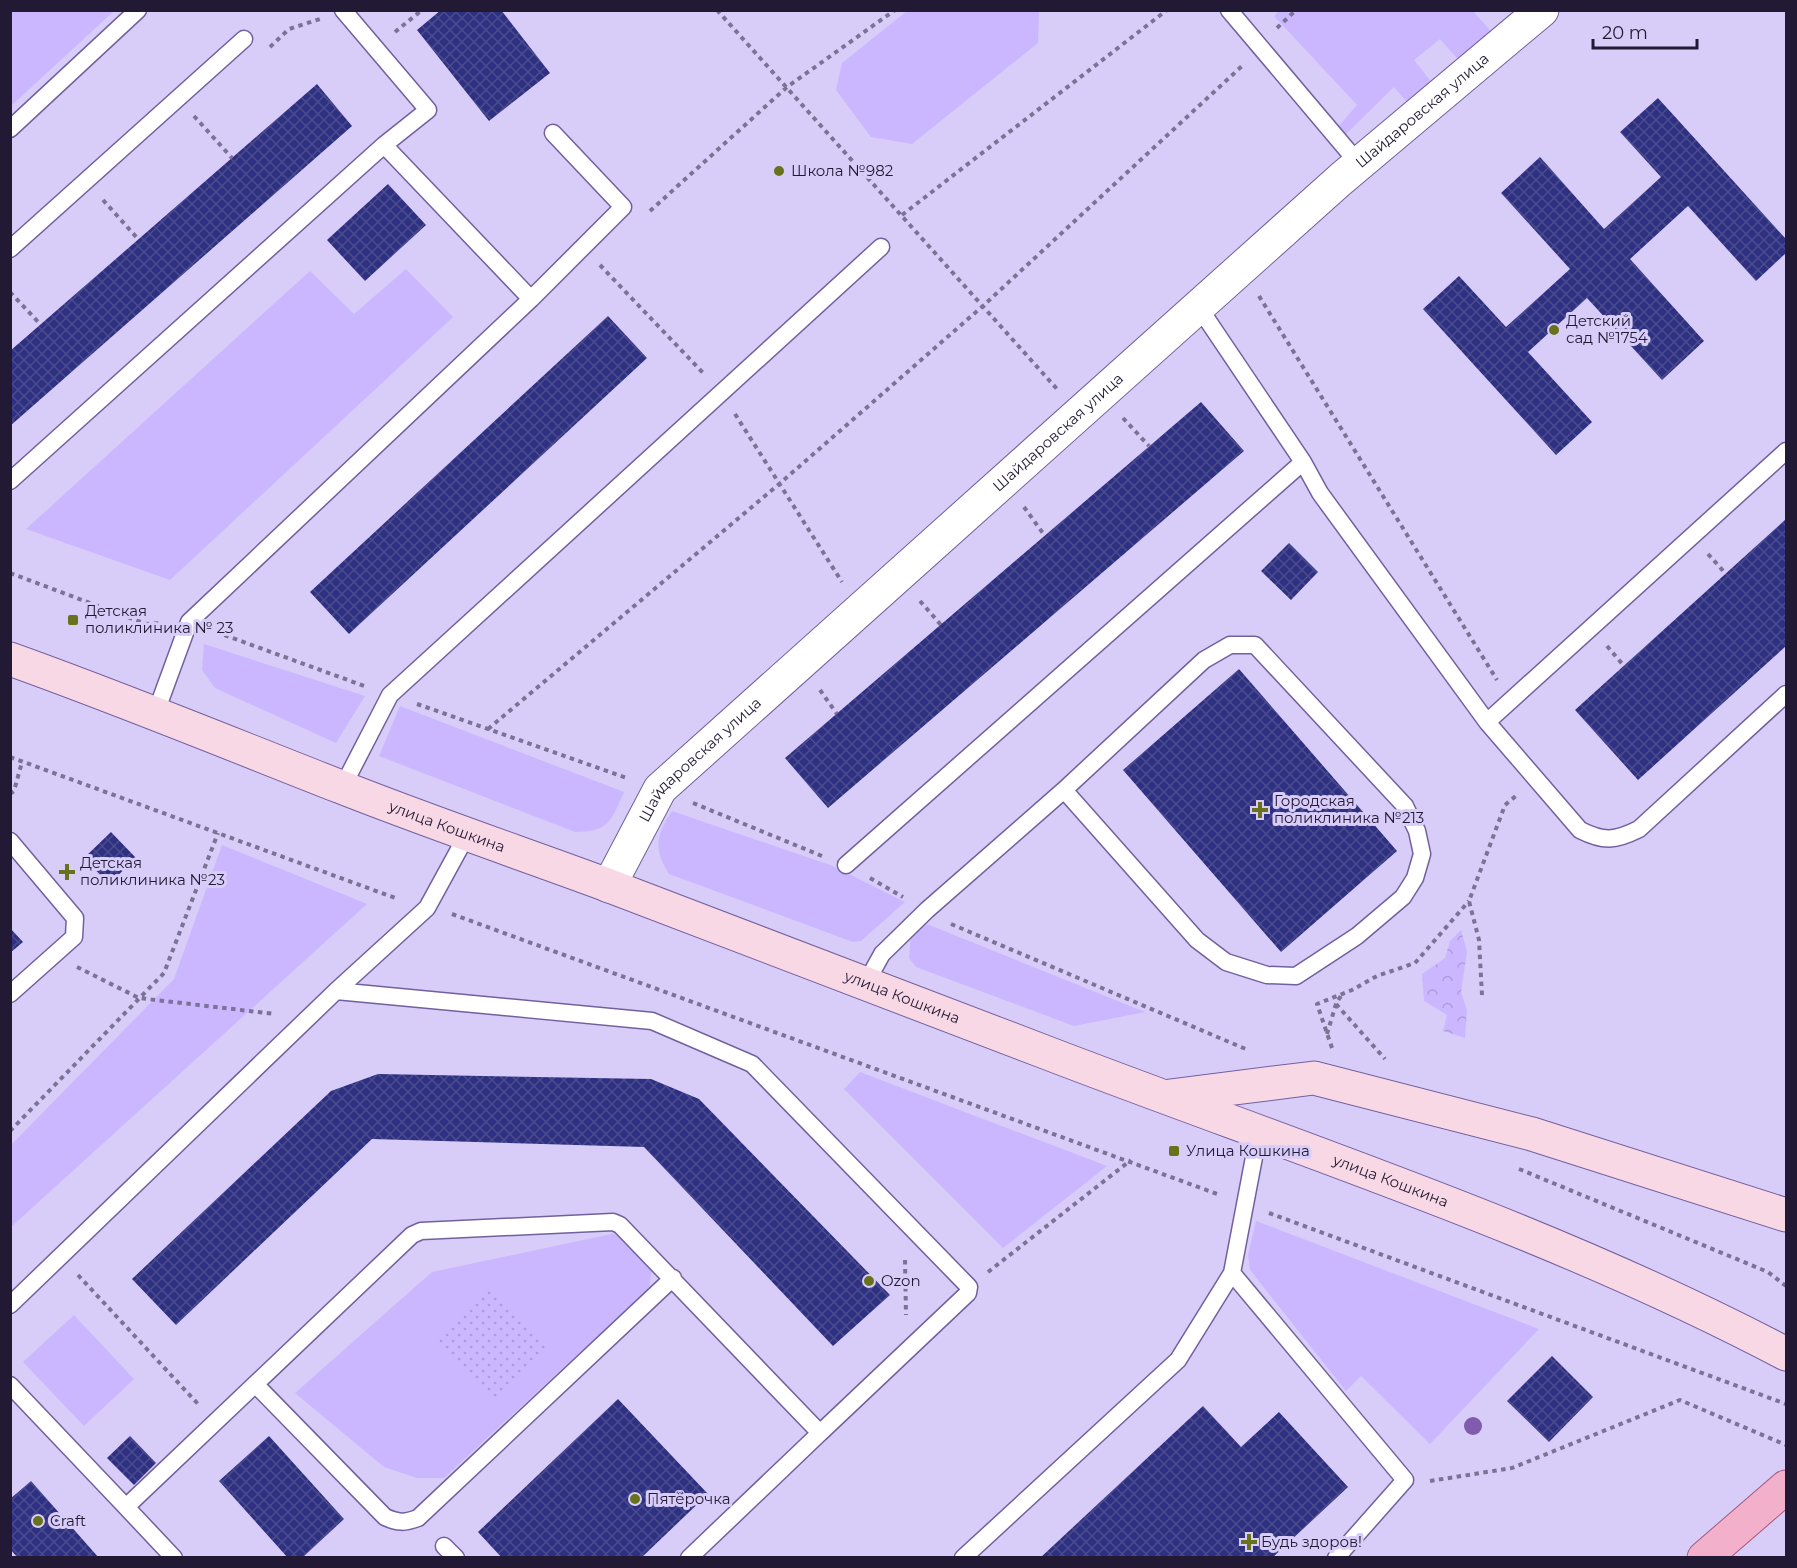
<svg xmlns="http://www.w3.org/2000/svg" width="1797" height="1568" font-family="Montserrat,sans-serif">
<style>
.grass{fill:#cab7ff}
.forest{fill:url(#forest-crowns)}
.park{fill:url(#park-dots)}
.building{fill:url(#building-cross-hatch)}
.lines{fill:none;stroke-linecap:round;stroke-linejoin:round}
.service-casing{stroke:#72609e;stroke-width:19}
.minor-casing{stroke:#72609e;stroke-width:35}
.secondary-casing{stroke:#72609e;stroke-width:35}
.primary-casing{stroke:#a35a7f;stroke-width:35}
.path{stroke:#7c7295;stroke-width:4;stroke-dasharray:4.5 4.5;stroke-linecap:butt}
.service{stroke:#fff;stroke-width:16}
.minor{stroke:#fff;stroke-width:33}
.secondary{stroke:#f8d8e5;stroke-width:33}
.primary{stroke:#f2b0ca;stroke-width:33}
.tree{fill:#815cae}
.poi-dot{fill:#68721c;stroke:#d8cdf8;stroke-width:2}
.labels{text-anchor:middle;stroke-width:6;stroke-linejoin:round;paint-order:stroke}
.street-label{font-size:15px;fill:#221a34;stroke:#d8cdf8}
.poi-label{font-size:15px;fill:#221a34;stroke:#d8cdf8;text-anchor:start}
</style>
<defs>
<pattern id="forest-crowns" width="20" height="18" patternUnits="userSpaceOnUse" patternTransform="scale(1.5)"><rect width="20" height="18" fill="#cab7ff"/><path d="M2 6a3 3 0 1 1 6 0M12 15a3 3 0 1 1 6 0" fill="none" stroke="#ad9ddb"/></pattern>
<pattern id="park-dots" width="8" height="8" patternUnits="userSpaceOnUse" patternTransform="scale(1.5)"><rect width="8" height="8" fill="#cab7ff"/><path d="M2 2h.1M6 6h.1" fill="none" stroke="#ad9ddb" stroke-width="1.8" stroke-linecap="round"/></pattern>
<pattern id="building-cross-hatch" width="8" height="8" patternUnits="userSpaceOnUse" patternTransform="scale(1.5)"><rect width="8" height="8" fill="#2e3081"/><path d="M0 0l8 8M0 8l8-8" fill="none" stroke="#4b4c8e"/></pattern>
</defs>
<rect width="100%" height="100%" fill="#d8cdf8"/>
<path class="grass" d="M11,10H114V11L11,106Z
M1280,10L1473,11L1503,45L1470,73L1440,39L1414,60L1442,95L1416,113L1394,87L1345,135L1338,127L1357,105L1274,16Z
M907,11H1039L1038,43L912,144L871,137L836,90L842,63Z
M406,269L453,317L170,580L26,529L310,271L354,314Z
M204,644L365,696L336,743L215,688L202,670Z
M400,706L624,792C611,821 609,832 575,832L379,756Z
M672,811L833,866L905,902L861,941L853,942L669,874C653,849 656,835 672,811Z
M222,845L367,904L11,1227V1145L174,979Z
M927,924L1145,1012L1074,1026L916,967L909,958L911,935Z
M860,1072L1107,1166L1003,1248L844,1089Z
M1256,1221L1539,1329L1430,1444L1361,1376L1346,1391L1250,1270L1248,1255Z
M621,1232L652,1269L649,1288L444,1478H417L384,1467L295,1393L432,1272Z
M74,1315L134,1379L84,1426L23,1362Z"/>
<path class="forest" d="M1461,930L1467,952L1461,992L1467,1010L1465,1038L1443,1031L1447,1015L1424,1001L1422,974L1445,958L1450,941Z"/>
<path class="park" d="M490,1289L548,1349L493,1403L434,1342Z"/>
<path class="building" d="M441,10H501L550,73L489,121L417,30Z
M317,84L352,126L10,426V351Z
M1658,98L1786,239V253L1756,281L1688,206L1630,259L1704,341L1662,380L1587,298L1528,352L1592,422L1556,455L1423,309L1459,276L1506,327L1570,269L1501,193L1540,157L1604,229L1661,177L1620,132Z
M388,184L426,225L365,281L327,240Z
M608,316L647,358L349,634L310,592Z
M1201,402L1244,451L828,808L785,758Z
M1786,519V646L1638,780L1575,710Z
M1289,543L1318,572L1291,600L1261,571Z
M1239,669L1397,851L1281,952L1123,770Z
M111,832L136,858L109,884L84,858Z
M10,928L23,942L10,953Z
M378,1074L651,1079L699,1099L890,1295L833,1346L644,1147L372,1139L176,1325L132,1279L331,1091Z
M1552,1356L1593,1397L1549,1442L1507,1401Z
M618,1399L708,1494L641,1558H502L478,1532Z
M1203,1406L1241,1447L1279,1412L1348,1487L1272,1558H1040Z
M130,1436L156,1463L134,1485L107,1458Z
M269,1436L344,1519L302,1558H288L219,1481Z
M31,1481L99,1558H18L10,1549V1499Z"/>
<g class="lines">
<defs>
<path id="service" d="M1229,10L1359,164
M10,129L138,10
M384,145L531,299
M10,249L244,39
M1198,306L1303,462L1320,493L1487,722L1580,830C1604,842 1615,841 1639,829L1786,694
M10,481L384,145L428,110L343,10
M156,712L189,622L531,299L623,207L553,133
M1487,722L1786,451
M342,788L390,695L881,247
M10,841L75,918L74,937L10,994
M846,865L1303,462
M866,983L882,954L927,910L1064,790L1197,940L1226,962L1267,975L1296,976L1357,936L1403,897L1415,878L1422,854L1417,831L1405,806L1255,645H1230L1204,660L1064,790
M1232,1273L1259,1131
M10,1305L336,991L427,908L468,833
M255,1384L385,1517C398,1523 405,1523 418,1518L673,1278
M10,1385L126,1507L412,1235L421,1231L613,1222L620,1225L820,1433L968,1293L969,1287L752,1064L652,1021L336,991
M126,1507L174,1558
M444,1546L456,1558
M689,1558L820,1433
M963,1558L1178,1360L1232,1273L1405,1480L1336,1558"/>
<g id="minor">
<path id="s1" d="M609,886L660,789L1341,179L1542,10"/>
</g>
<g id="secondary">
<path id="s2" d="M10,659C122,699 231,744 341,787C427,821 515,851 602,883C752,939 901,997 1050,1054C1298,1149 1551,1230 1786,1354"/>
<path d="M1170,1096L1314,1078L1532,1134L1786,1215"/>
</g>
<path id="primary" d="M1704,1558L1786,1487"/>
</defs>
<use href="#service" class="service-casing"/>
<use href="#minor" class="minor-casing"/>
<use href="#secondary" class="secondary-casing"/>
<use href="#primary" class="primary-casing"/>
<path class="path" d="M717,10L1057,389
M1277,28L1296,10
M395,32L422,10
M270,47L289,29L320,19
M194,116L232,158
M103,200L139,240
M650,211L787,87L895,10
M902,215L1167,10
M600,265L705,375
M10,292L41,325
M1259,296L1497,680
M735,414L842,582
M1123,418L1149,446
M1024,507L1045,536
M1708,554L1726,574
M10,573L146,624L162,623
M920,601L941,625
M216,632L367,687
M1607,646L1624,666
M820,690L837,714
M417,704L627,778
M488,729L778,485L984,305L1242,66
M10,757L398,899
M10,794L14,791L22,762
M693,803L822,856
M870,878L903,897
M452,914L1220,1195
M951,924L1248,1050
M77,967L139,998L275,1014
M1482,995L1479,940L1469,901L1505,805L1517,795
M1336,1004L1385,1059
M1327,1034L1336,1004L1342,994
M1332,1048L1317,1004L1352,990L1377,976L1415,963L1469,901
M10,1131L164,973L218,833
M1519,1169L1768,1272L1786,1286
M1269,1213L1786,1404
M905,1260L906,1315
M988,1272L1131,1160
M78,1275L198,1404
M1430,1481L1512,1468L1680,1400L1786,1445"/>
<use href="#service" class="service"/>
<use href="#minor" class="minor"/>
<use href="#secondary" class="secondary"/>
<use href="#primary" class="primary"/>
</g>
<circle class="tree" cx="1473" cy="1426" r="9"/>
<g class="poi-dot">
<circle cx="779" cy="171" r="6"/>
<circle cx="1554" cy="330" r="6"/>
<rect x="67" y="614" width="12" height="12" rx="3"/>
<path d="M1257 801h6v6h6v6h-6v6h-6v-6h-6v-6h6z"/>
<path d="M64 863h6v6h6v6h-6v6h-6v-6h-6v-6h6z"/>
<rect x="1168" y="1145" width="12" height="12" rx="3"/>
<circle cx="869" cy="1281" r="6"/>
<circle cx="635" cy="1499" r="6"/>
<circle cx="38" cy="1521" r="6"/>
<path d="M1246 1533h6v6h6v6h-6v6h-6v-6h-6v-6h6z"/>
</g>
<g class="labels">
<g class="street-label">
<text dy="5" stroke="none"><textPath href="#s1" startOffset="1130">Шайдаровская улица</textPath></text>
<text dy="5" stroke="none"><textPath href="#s1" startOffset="644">Шайдаровская улица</textPath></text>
<text dy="5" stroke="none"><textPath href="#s1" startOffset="158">Шайдаровская улица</textPath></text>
<text dy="5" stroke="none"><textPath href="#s2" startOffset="468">улица Кошкина</textPath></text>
<text dy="5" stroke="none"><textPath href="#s2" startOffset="954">улица Кошкина</textPath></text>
<text dy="5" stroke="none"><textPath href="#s2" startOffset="1476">улица Кошкина</textPath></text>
</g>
<g class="poi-label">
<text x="791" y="176">Школа №982</text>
<text x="1566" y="326">Детский<tspan x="1566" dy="17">сад №1754</tspan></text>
<text x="85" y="616">Детская<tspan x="85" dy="17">поликлиника № 23</tspan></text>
<text x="1274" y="806">Городская<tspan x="1274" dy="17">поликлиника №213</tspan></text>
<text x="80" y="868">Детская<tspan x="80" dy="17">поликлиника №23</tspan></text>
<text x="1186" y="1156">Улица Кошкина</text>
<text x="881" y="1286">Ozon</text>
<text x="647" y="1504">Пятёрочка</text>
<text x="50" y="1526">Craft</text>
<text x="1261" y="1547">Будь здоров!</text>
</g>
</g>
<rect width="1797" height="1568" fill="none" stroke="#221a34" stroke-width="24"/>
<path d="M1593 39v9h104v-9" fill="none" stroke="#221a34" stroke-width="3"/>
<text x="1602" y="39" font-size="18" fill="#221a34" stroke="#d8cdf8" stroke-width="4.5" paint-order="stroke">20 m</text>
</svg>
